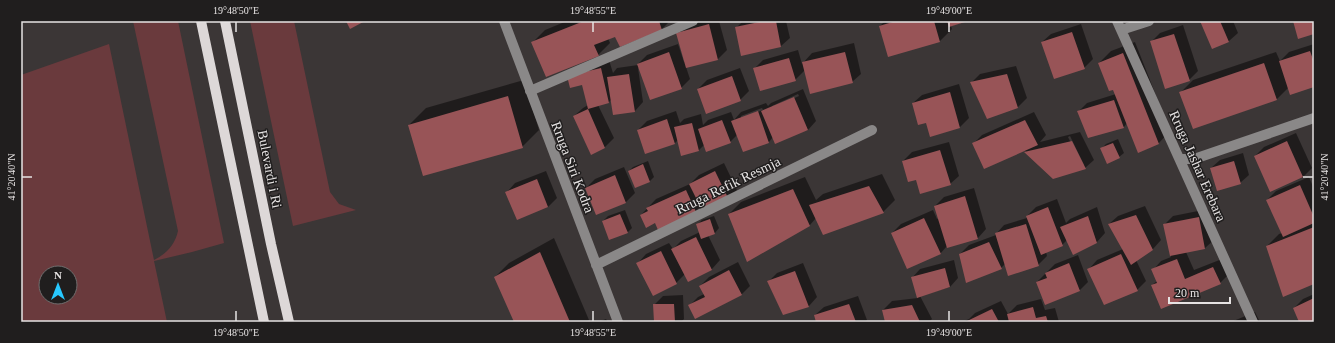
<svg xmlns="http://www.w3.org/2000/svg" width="1335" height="343" font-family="Georgia,serif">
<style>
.green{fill:#6a3a3d;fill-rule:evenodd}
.shadow{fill:#0007;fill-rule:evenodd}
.building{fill:#985457}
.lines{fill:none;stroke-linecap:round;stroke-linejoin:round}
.minor{stroke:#8a8888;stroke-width:10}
.major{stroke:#ddd8d8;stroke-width:10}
.ticks{fill:none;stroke:#e6e3e3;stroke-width:1.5}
.labels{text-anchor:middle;stroke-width:3;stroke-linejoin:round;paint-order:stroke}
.street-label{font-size:14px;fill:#e6e3e3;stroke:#201e1e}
.neatline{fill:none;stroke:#e6e3e3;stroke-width:1.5}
.ticks-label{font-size:10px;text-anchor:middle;fill:#e6e3e3}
</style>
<rect width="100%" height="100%" fill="#3b3636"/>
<path class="green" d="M133,21H178L224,243L192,252L154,261L167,322H21V75L109,44L154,260C166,254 175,245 178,231ZM46,273H70V297H46Z
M250,21H294L330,192L339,204L356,210L293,226Z"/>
<path class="shadow" d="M567,21H670L662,29L616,35L608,38L610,43L598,55L533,42L545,30Z
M698,21H719L727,50L718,59L686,67L690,79L681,88L638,68L643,102L635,111L611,100L609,102L598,105L614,138L605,147L591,154L574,116L583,108L588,105L583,84L568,77L609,60L613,73L617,68L638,65V64L647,55L678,44L684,62L685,61L678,33L686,24Z
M743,21H786L790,38L781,46L742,55L736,28Z
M885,21H966L951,26L952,29L940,41L889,56L880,26Z
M1202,21H1233L1238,33L1229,41L1213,48Z
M1081,24L1093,59L1084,68L1042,42L1051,34Z
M1183,25L1198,71L1189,80L1151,42L1160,33Z
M1135,42L1170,131L1158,144L1127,123L1124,127L1089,137L1078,112L1087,103L1116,94L1099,63L1111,51Z
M854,43L861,74L852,82L805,70L795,80L755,68L763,60L798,50L802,64L812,53Z
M1314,44V86L1289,87L1277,99L1194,128L1181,92L1193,80L1276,52L1280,61L1289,52Z
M1016,66L1027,98L1018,107L987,118L971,83L980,74Z
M740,68L749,91L740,100L698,89L707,80Z
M524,80L539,130L522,147L409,125L426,108Z
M959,84L969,118L960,127L931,135L927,121L913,103L922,95Z
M803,89L816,121L808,130L773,137L769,142L737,135L730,142L705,144L699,150L682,154L678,140L675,143L646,153L638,130L647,121L676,111L680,123L684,119L701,114L703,125L708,120L731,112L734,120L741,112L766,103L768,106L771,103ZM798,94L799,96L772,108V106ZM762,108L763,110L741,118V116Z
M1034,112L1046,135L1040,142L1080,132L1094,160L1085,168L1053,178L1024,150L973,144L982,135ZM1070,136L1084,165H1082L1068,137Z
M1296,133L1312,168L1303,177L1255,156L1264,147Z
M1118,139L1124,153L1119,157L1101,149L1106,144Z
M949,142L959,176L950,184L917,179L903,161L912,152Z
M1243,153L1249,175L1240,183L1211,168L1220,160Z
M648,161L654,177L650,181L629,171L633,167Z
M724,163L737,190L728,199L701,206L696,211L655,222L641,215L656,199L690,184L699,175Z
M624,167L635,193L626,202L597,214L586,188L595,179Z
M546,171L557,198L548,207L507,192L515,183Z
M882,174L895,200L883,212L816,218L810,225L729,214L741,202L805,177L816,200L823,194Z
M1309,177L1314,189V283L1267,246L1279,234L1282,233L1267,200L1276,191Z
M974,188L986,229L978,238L947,246L940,254L892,233L901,224L933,210L937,219L939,218L935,206L944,197Z
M1057,199L1066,223L1070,219L1097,207L1105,233L1097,242L1067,240L1062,245L1046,252L1047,256L1038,265L1005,264L1001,268L960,254L969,245L996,235V234L1004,225L1027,218V216L1036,207Z
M1145,206L1161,240L1153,249L1136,260L1146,281L1137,290L1089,269L1097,260L1123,249L1109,224L1118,216Z
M1208,209L1214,240L1205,248L1186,252L1194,270L1222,259L1229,274L1220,283L1152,285L1157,281L1153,270L1161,261L1171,257L1165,224L1173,216Z
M625,210L632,228L628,232L603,221L608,216Z
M714,216L719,228L715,233L708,235L720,260L712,269L685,274L676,283L638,263L646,254L669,243L673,249L681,241L700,232L697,225L702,220Z
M554,238L589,320L587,322H515L495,277L509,263Z
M1078,255L1088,282L1080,290L1037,282L1055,264Z
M954,260L958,278L950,287L920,296L932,319L929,322H886L883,310L892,301L918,298L912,278L920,269Z
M738,262L750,286L742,294L689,306L698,297L704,294L700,286L709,277Z
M803,263L817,297L809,306L783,314L768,282L777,273Z
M1314,294V322H1300L1294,308L1303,299Z
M683,295L684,319L681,322H655L654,305L663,296Z
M858,296L867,320L865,322H817L815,315L824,307Z
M1041,299L1045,310L1055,308L1059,322H962L969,319L975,313L1001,301L1008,314L1017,305Z
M1255,312L1260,322H1231Z
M606,319L608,322H598Z"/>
<path class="building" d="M346,21H365L350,29Z
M584,21H659L662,30L620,47L615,37L594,45L599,56L546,77L531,42Z
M764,21H776L781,47L741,56L735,27Z
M896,21H934L940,42L888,57L879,26Z
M947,21H968L949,27Z
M1200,21H1220L1229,42L1212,49Z
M1293,21H1314V34L1298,39Z
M709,24L718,60L686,68L676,33Z
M1072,32L1085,69L1054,79L1041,42Z
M1174,34L1190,81L1165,89L1150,41Z
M1310,51L1314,62V87L1290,95L1279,61Z
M669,52L682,89L650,100L637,64Z
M845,52L853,83L810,94L802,62Z
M1123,53L1159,144L1138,153L1113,90L1109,91L1098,63Z
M789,58L796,81L760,91L753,68Z
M1264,63L1277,100L1193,129L1179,92Z
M601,68L609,103L588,109L582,85L570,88L567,76Z
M629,74L635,112L613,115L607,77Z
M1007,74L1018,108L987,119L970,82Z
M732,76L741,101L706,114L697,89Z
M950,92L960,128L930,137L926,123L918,125L912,103Z
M508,96L523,148L423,176L408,125Z
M794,97L808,130L775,144L761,111Z
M1114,100L1124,128L1088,138L1077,111Z
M588,109L605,148L591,155L573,116Z
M758,111L769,143L743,152L731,121Z
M667,119L675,144L645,154L637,130Z
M722,120L731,143L706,152L698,129Z
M1025,120L1038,145L984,169L972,143Z
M692,123L699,151L681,156L674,127Z
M1072,141L1086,169L1053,179L1024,152Z
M1287,141L1303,177L1270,192L1254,156Z
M1113,143L1120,158L1107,164L1100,148Z
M940,150L951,185L920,194L916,180L908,182L902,161Z
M1234,161L1241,184L1217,191L1210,168Z
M643,164L650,182L635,188L628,171Z
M715,171L729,200L703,212L689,184Z
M615,175L626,203L596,215L585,188Z
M537,179L548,207L517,220L505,192Z
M1300,185L1314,217V223L1283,237L1266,200Z
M869,186L884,213L823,235L809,205Z
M793,189L810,226L747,262L728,214Z
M686,190L696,212L658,230L655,223L646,228L640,215L648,211L646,208Z
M965,196L978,239L947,248L934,206Z
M1048,207L1063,246L1041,255L1026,216Z
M620,214L628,233L609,240L602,221Z
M1136,215L1153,250L1131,265L1108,224Z
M1088,216L1097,243L1073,255L1060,227Z
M1199,217L1205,249L1170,256L1163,224Z
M924,218L941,254L907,269L891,233Z
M710,219L715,234L701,239L696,224Z
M1026,224L1039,266L1008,276L995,233Z
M1314,227V284L1283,297L1266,246Z
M696,237L712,270L688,282L671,249Z
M989,242L1002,269L966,283L959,254Z
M661,251L677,284L653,296L636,263Z
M540,252L570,322H514L494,277Z
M1121,254L1138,291L1104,305L1087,269Z
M1177,259L1185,279L1213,267L1221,284L1161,309L1151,285L1157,283L1151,269Z
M1069,263L1080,291L1045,305L1036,282L1047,278L1045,273Z
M945,268L950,287L917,298L911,277Z
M729,270L742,295L695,319L688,305L705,297L699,286Z
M795,271L809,307L783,315L767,281Z
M1314,298V322H1299L1293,308Z
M653,304H674L675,322H654Z
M849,304L856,322H816L814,315Z
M912,305L920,322H885L882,310Z
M1033,307L1036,318L1046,316L1048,322H1009L1007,314Z
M992,309L999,322H965Z"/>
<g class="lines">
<path class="minor" d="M504,21L618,322
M1117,21L1253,322
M1121,30L1149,21
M530,91L693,21
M1180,159H1194L1314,118
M596,265L872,130"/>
<path class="major" d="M201,21L264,322
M225,21L271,244L289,322"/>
</g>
<path class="ticks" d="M236,22V32M593,22V32M949,22V32M22,177H32M1303,177H1313M236,311V321M593,311V321M949,311V321"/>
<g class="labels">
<g class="street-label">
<text transform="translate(1198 166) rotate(66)" y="5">Rruga Jashar Erebara</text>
<text transform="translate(573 167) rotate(69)" y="5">Rruga Siri Kodra</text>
<text transform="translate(270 169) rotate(79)" y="5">Bulevardi i Ri</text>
<text transform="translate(728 185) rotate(-26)" y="5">Rruga Refik Resmja</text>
</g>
</g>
<rect width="1335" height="343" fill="none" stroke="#201e1e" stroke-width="44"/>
<g transform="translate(58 285)"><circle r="19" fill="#201e1e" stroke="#6f6d6d"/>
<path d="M0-3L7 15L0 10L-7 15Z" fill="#27c8ff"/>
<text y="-6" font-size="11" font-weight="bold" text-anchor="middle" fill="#e6e3e3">N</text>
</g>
<path d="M1169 297v6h61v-6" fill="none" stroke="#e6e3e3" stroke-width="2"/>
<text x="1175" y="297" font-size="12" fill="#e6e3e3" stroke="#201e1e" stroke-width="3" paint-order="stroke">20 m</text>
<rect x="22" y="22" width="1291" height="299" class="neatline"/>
<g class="ticks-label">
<text x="236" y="14">19°48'50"E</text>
<text x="593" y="14">19°48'55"E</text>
<text x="949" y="14">19°49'00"E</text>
<text transform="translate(11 177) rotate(-90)" y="4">41°20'40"N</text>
<text transform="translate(1324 177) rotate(-90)" y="4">41°20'40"N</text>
<text x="236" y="336">19°48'50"E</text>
<text x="593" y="336">19°48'55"E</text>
<text x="949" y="336">19°49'00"E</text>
</g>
</svg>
